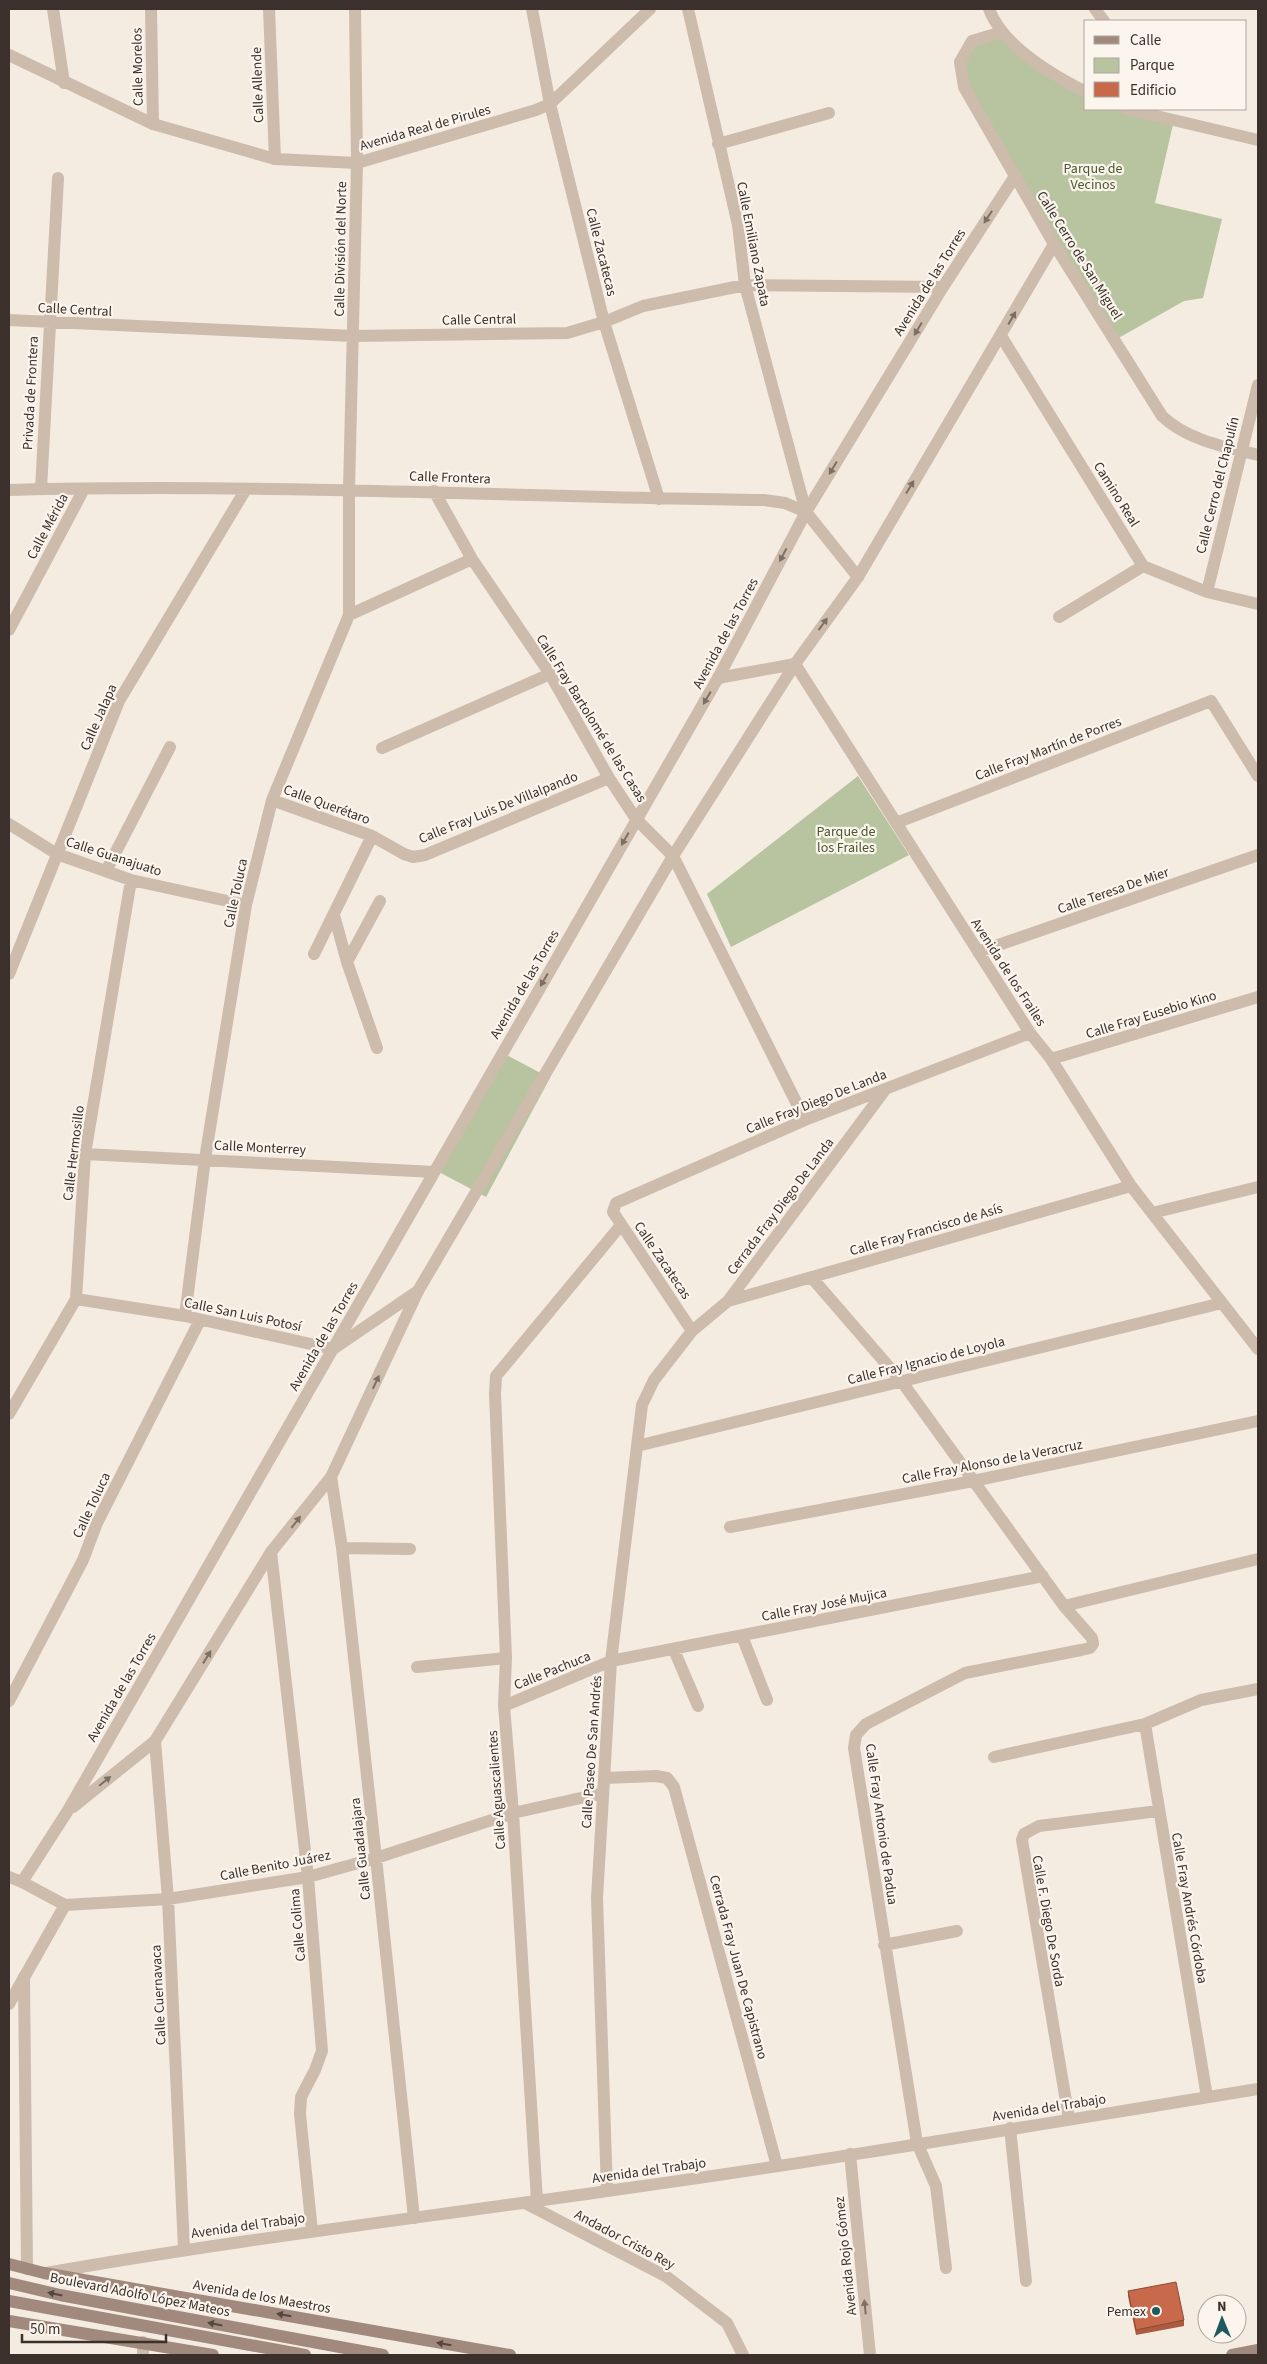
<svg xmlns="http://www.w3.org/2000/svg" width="1267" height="2364" font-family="'Source Sans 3',sans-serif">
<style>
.green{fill:#b8c4a0}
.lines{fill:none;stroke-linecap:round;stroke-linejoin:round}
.pedestrian{stroke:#cdbbac;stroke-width:12}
.minor{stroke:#cdbbac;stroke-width:12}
.tertiary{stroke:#cdbbac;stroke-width:12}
.secondary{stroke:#a18a7d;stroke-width:12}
.wall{fill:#ac5a40}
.building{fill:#c8694b;stroke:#8c4a34}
.oneway{fill:#7d6f65}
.oneway2{fill:#544640}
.poi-dot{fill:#1f5a5e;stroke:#fbf5ee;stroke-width:2}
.labels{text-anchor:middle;stroke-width:4.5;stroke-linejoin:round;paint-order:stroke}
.street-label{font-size:14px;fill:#3b302b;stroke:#fbf5ee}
.park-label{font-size:14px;fill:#4a5a2e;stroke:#fbf5ee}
.poi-label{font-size:14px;fill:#3b302b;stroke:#fbf5ee;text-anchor:end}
</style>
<rect width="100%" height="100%" fill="#f4ebe1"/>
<path class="green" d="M1002,32L1086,91V109H1127L1174,120L1155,203L1222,219L1203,298L1184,301L1115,340L964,88L960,62L972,41Z
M858,776L909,855L731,947L707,894Z
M503,1053L550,1078L486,1197L439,1172Z"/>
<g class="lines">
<path class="pedestrian" d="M9,824L57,854
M106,871L170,747
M417,1667L506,1658
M1010,2128L1026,2281
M917,2143L936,2186L946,2268
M525,2203L667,2277L727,2323L743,2355"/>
<path class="minor" d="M53,9L64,83
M151,9L153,124
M269,9L275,159
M532,9L550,104L604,322L659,499
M688,9L738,225L745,285L806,512
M718,144L829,113
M1054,244L1162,416C1187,440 1225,447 1258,455
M9,320L353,336L567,333L604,322L643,306L745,285L943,287
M1001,336L1143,566L1207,592L1258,604
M41,489L58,178
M9,490C261,483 512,497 764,500L785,503L806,512L858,577
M434,491L472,559L550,674L609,778L636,819L673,856L805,1120
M1207,592L1258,385
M349,615L472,559
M1059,617L1143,566
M9,630L84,489
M718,678L795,664L1030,1033L1051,1059L1131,1186L1258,1349
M382,748L550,674
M272,800L372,836L404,854L413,857L425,855L609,778
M896,823L1211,701L1258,776
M57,854L131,880L246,905
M334,915L347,962L377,1048
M978,952L1258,855
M314,954L372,836
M347,962L380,901
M9,974L119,701L246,489
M1051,1059L1258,997
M85,1154L434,1172
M1152,1213L1258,1187
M812,1278L902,1382L1064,1606L1092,1638L1093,1644L1090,1648L1081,1650L965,1673L866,1724L856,1735L854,1748L917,2143
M76,1299L185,1316L333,1349L418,1291
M728,1301L1131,1186
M185,1316L205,1159L246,905L272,800L349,615V490L357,163L355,9
M692,1331L613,1212L616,1203L805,1120L1030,1033
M9,1414L76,1299L85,1154L131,880
M637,1446L1222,1303
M331,1477L342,1548L376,1858L414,2218
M730,1527L973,1481L1258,1421
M342,1548L410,1549
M271,1552L308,1877L322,2051L315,2070L301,2097L300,2114L312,2231
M1064,1606L1258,1559
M742,1636L767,1700
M674,1650L698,1706
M9,1701L83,1560L97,1523L200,1320
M504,1706L611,1661L1043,1576
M1145,1724L1207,2097
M155,1741L168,1899L184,2249
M994,1757L1145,1724L1201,1700L1258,1689
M604,1778L656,1776L667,1778L674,1787L777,2166
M9,1877L22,1882
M65,1905L168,1899L308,1877L376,1858L513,1813L603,1793
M884,1945L957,1931
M24,1977L27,2269
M1069,2119L1022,1840L1024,1834L1039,1826L1158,1811
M850,2154L870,2355
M607,2191L597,1898L611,1661L642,1405L654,1380L692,1331L728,1301L885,1090
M537,2201L513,1813L504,1706L506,1658L495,1394L496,1376L621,1225
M143,2355V2342"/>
<path class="tertiary" d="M989,9C1003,46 1052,75 1086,92
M1095,9L1104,21
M9,55L153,124L275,159L357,163L536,110L550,104L650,9
M1127,109L1258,140
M73,1807L155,1741L271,1552L331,1477L418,1291L673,856L795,664L858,577L1054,244L964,87L960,62L972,41L1002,32
M9,2004L65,1905L22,1882L67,1812L718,678L806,512L943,287L1015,176
M46,2273C233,2240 420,2218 607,2191C825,2161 1041,2124 1258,2089"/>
<path class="secondary" d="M9,2264L44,2273L510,2355
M9,2283L60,2295L383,2355
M9,2301L305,2355
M9,2321L213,2355
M1232,2355L1258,2350"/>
</g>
<path class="wall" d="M1128,2291L1184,2320V2326L1136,2335L1128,2296Z"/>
<path class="building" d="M1176,2282L1184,2320L1136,2330L1128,2291Z"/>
<defs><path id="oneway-solid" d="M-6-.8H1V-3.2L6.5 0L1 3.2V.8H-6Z" transform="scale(1.25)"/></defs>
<g class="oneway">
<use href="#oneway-solid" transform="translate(988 217) rotate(123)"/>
<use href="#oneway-solid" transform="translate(1012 318) rotate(-60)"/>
<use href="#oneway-solid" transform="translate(918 329) rotate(121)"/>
<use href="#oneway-solid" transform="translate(833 468) rotate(121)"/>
<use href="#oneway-solid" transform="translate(910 487) rotate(-59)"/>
<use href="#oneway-solid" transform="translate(783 555) rotate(118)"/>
<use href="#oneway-solid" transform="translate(823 624) rotate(-54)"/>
<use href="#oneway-solid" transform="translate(707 698) rotate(120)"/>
<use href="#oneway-solid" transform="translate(625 839) rotate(120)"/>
<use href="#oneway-solid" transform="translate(544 980) rotate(120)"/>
<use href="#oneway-solid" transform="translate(376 1382) rotate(-65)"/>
<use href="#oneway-solid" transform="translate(296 1522) rotate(-52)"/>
<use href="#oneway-solid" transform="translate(207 1657) rotate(-58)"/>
<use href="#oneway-solid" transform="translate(105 1781) rotate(-39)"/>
<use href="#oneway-solid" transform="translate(865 2307) rotate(-96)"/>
</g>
<g class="oneway2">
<use href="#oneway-solid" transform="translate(55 2294) rotate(-168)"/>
<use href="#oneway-solid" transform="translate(284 2315) rotate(-170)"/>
<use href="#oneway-solid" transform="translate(215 2324) rotate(-169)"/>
<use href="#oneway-solid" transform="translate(444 2344) rotate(-170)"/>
</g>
<circle class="poi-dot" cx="1156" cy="2311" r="5"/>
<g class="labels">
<g class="street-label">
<text transform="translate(137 67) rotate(-91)" y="5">Calle Morelos</text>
<text transform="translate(257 85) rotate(-92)" y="5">Calle Allende</text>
<text transform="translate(425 127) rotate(-16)" y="5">Avenida Real de Pirules</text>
<text transform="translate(754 244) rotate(79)" y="5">Calle Emiliano Zapata</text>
<text transform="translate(340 249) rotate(-89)" y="5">Calle División del Norte</text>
<text transform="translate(602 252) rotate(76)" y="5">Calle Zacatecas</text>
<text transform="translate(1080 255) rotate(58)" y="5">Calle Cerro de San Miguel</text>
<text transform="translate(929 282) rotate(-58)" y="5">Avenida de las Torres</text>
<text transform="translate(75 309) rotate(3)" y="5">Calle Central</text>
<text transform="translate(479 319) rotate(-1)" y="5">Calle Central</text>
<text transform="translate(30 393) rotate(-87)" y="5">Privada de Frontera</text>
<text transform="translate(450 477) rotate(2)" y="5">Calle Frontera</text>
<text transform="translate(1217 485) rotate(-76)" y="5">Calle Cerro del Chapulín</text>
<text transform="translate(1117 494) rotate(58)" y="5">Camino Real</text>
<text transform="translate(47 526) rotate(-62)" y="5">Calle Mérida</text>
<text transform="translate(725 633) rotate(-62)" y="5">Avenida de las Torres</text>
<text transform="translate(98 717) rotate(-66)" y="5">Calle Jalapa</text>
<text transform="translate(592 718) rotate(58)" y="5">Calle Fray Bartolomé de las Casas</text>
<text transform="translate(1048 748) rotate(-21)" y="5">Calle Fray Martín de Porres</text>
<text transform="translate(327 804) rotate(20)" y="5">Calle Querétaro</text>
<text transform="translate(498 807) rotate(-22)" y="5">Calle Fray Luis De Villalpando</text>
<text transform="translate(114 856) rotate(18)" y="5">Calle Guanajuato</text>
<text transform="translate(1113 890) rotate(-19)" y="5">Calle Teresa De Mier</text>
<text transform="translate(235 893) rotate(-78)" y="5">Calle Toluca</text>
<text transform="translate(1009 972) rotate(57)" y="5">Avenida de los Frailes</text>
<text transform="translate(524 984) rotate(-60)" y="5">Avenida de las Torres</text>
<text transform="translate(1151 1014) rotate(-17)" y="5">Calle Fray Eusebio Kino</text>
<text transform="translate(816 1101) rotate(-22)" y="5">Calle Fray Diego De Landa</text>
<text transform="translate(260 1147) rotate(3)" y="5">Calle Monterrey</text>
<text transform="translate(73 1153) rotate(-83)" y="5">Calle Hermosillo</text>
<text transform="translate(780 1206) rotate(-53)" y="5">Cerrada Fray Diego De Landa</text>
<text transform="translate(926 1229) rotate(-16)" y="5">Calle Fray Francisco de Asís</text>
<text transform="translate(663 1260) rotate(56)" y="5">Calle Zacatecas</text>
<text transform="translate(243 1314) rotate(12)" y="5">Calle San Luis Potosí</text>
<text transform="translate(323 1336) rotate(-60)" y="5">Avenida de las Torres</text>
<text transform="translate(926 1360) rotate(-14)" y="5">Calle Fray Ignacio de Loyola</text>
<text transform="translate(992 1461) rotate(-11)" y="5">Calle Fray Alonso de la Veracruz</text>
<text transform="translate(91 1505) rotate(-65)" y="5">Calle Toluca</text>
<text transform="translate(824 1604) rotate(-11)" y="5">Calle Fray José Mujica</text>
<text transform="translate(552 1670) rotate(-22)" y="5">Calle Pachuca</text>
<text transform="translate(121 1687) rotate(-60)" y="5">Avenida de las Torres</text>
<text transform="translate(591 1752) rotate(-86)" y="5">Calle Paseo De San Andrés</text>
<text transform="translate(496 1790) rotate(-94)" y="5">Calle Aguascalientes</text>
<text transform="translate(882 1824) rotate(82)" y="5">Calle Fray Antonio de Padua</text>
<text transform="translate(360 1849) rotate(-96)" y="5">Calle Guadalajara</text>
<text transform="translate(275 1865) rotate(-11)" y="5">Calle Benito Juárez</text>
<text transform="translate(1190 1908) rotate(80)" y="5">Calle Fray Andrés Córdoba</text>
<text transform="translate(1049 1921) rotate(80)" y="5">Calle F. Diego De Sorda</text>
<text transform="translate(297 1925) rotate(-95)" y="5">Calle Colima</text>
<text transform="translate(739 1967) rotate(75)" y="5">Cerrada Fray Juan De Capistrano</text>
<text transform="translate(158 1995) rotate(-93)" y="5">Calle Cuernavaca</text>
<text transform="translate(1049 2107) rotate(-9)" y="5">Avenida del Trabajo</text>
<text transform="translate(649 2170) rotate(-8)" y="5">Avenida del Trabajo</text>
<text transform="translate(248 2225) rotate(-8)" y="5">Avenida del Trabajo</text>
<text transform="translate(625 2239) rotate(28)" y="5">Andador Cristo Rey</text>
<text transform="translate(845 2256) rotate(-96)" y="5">Avenida Rojo Gómez</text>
<text transform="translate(140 2294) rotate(11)" y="5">Boulevard Adolfo López Mateos</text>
<text transform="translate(262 2296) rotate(10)" y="5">Avenida de los Maestros</text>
</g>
<g class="park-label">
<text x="1093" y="173">Parque de<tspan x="1093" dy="16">Vecinos</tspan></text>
<text x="846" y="836">Parque de<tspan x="846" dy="16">los Frailes</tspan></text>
</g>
<g class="poi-label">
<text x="1146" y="2316">Pemex</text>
</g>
</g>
<rect width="1267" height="2364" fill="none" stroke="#3b302b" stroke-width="20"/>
<rect x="1084" y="20" width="162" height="90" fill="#fbf5ee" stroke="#aea6a0"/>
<rect x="1094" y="36" width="25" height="8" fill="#a18a7d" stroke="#aea6a0"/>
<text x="1130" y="45" font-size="15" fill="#3b302b">Calle</text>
<rect x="1094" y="58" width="25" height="15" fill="#b8c4a0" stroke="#aea6a0"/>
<text x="1130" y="70" font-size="15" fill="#3b302b">Parque</text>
<rect x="1094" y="82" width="25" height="15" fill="#c8694b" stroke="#aea6a0"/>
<text x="1130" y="95" font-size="15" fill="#3b302b">Edificio</text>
<g transform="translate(1222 2319) rotate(359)"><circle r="24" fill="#fbf5ee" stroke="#aea6a0"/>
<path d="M0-4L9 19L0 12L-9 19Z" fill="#1f5a5e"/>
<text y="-8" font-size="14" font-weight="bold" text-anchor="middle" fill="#3b302b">N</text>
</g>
<path d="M22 2334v8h144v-8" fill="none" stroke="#3b302b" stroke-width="2.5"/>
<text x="30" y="2334" font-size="15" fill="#3b302b" stroke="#fbf5ee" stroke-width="4" paint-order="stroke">50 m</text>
</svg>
